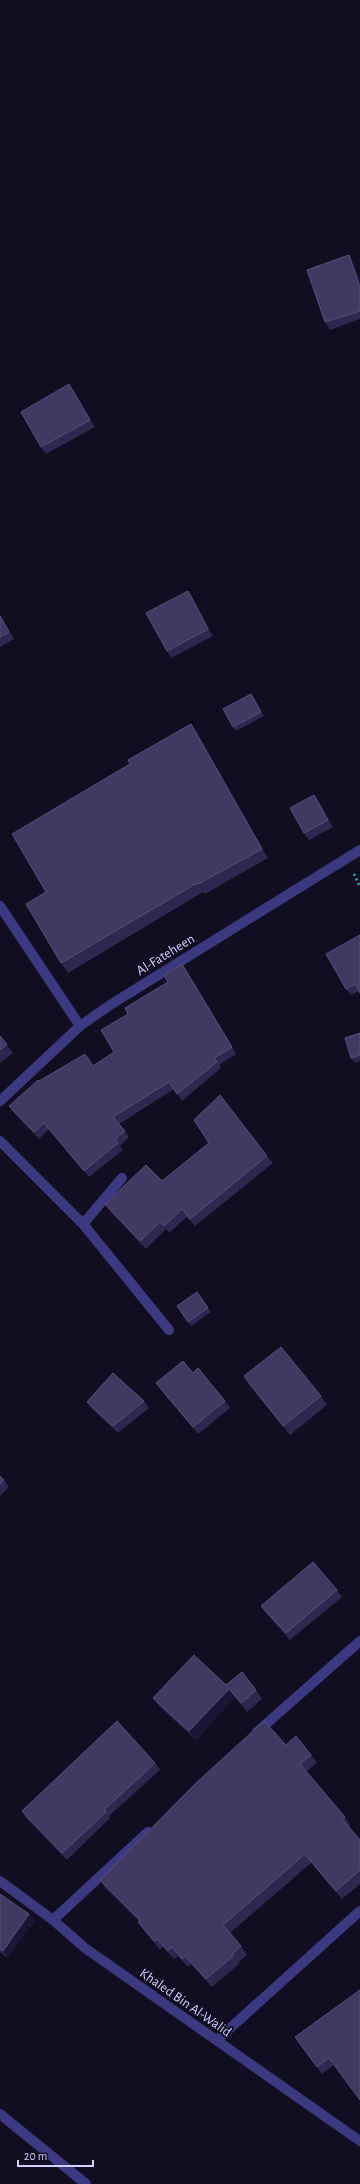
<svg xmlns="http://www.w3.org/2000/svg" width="360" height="2184" font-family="'Alegreya Sans',sans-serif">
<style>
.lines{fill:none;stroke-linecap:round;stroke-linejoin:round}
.path{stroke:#30b1a8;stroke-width:2.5;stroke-dasharray:2 3;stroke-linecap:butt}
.service{stroke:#3b3a80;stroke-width:10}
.tertiary{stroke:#3b3a80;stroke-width:10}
.wall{fill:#2e274f}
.shaded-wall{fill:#1b1535}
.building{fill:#403962;stroke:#57507a}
.labels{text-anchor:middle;stroke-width:4;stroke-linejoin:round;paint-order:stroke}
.street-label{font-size:14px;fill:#d4cffe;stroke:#110e22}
</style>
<rect width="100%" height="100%" fill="#110e22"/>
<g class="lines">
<path class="path" d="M354,874L360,887"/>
<path class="service" d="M0,906L80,1026
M0,1141L83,1224L169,1330
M83,1224L122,1178
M257,1732L360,1641
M53,1920L148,1832
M217,2040L360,1911
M0,2114L86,2184"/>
<path class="tertiary" d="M0,1101L80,1026L110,1005L360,850
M0,1881L53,1920L85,1948L360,2141"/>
</g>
<path class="wall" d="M349,255L354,263L360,280V319L330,330L325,322Z
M74,391L95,427L46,454L41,447Z
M188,591L193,598L213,636L171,658L167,651Z
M0,614L14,639L0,647Z
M251,694L264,716L236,731L233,727Z
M191,724L198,734L268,858L205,894L203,892L68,973L61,963L46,892L130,764Z
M319,802L333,827L309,840L304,833Z
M360,935L359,991L351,995L346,989Z
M186,970L236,1054L219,1065L221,1068L182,1101L174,1089L119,1124L129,1137L120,1146L123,1150L89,1177L49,1129L39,1139L14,1113L9,1106L39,1081L93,1066L114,1052L128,1014L168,982Z
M360,1033V1061L355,1063L351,1058Z
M0,1036L13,1053L0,1063Z
M267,1156L273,1163L195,1226L187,1217L169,1233L166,1229L146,1249L110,1211L105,1204L162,1181Z
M197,1292L211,1312L191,1326L177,1306Z
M193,1373L225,1401L230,1408L198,1434L161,1390L156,1383Z
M244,1376L321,1396L327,1405L290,1435L250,1386Z
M144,1401L149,1408L118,1433L92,1409L87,1402Z
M0,1476L4,1480L9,1487L0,1496Z
M337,1590L342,1597L290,1640L266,1613L261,1606Z
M226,1685L256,1690L262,1699L247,1712L235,1697L196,1740L160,1707L153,1698Z
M286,1745L311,1755L317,1763L306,1772L345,1817L350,1825L349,1827L360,1840V1884L342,1899L311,1863L230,1933L241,1946L247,1955L238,1963L239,1964L212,1987L191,1964L188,1967L178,1956L174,1959L163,1947L160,1950L144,1930L138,1922L139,1921L106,1889L100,1880Z
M155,1763L160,1770L109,1816L110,1818L67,1860L26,1818L22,1811Z
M0,1894L29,1914L34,1921L8,1958L0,1952Z
M360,1990V2100L334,2065L322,2074L295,2037Z"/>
<path class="shaded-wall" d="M349,255L354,263L360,280V287Z
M69,384L74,391L95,427L90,420Z
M188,591L193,598L213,636L208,629Z
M0,614L14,639L0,616Z
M191,724L198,734L268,858L262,849Z
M314,795L319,802L333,827L328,820Z
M229,1689L235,1697L196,1740L189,1731Z
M29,1914L34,1921L8,1958L3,1951Z"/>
<path class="building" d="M349,255L360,287V311L325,322L307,270Z
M69,384L90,420L41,447L21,412Z
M188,591L208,629L167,651L146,613Z
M0,616L9,632L0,637Z
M251,694L261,712L233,727L223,709Z
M191,724L262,849L198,884L197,883L61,963L26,904L46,892L12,834L130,764L128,760Z
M314,795L328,820L304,833L290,808Z
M360,935V993L355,984L346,989L326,954Z
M182,964L232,1047L214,1058L217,1062L177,1094L169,1082L113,1117L125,1131L115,1139L118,1143L84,1171L44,1123L34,1132L9,1106L38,1080L39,1081L85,1054L93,1066L114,1052L101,1030L128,1014L125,1008L168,982L164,975Z
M360,1033V1055L351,1058L345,1038Z
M0,1036L7,1044L0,1050Z
M220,1095L267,1156L190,1219L182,1209L164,1226L160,1222L140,1241L105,1204L146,1165L162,1181L209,1143L194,1120Z
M197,1292L208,1308L188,1322L177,1306Z
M281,1347L321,1396L283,1426L244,1376Z
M183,1361L193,1373L198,1368L225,1401L193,1427L156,1383Z
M113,1373L144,1401L113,1426L87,1402Z
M0,1476L4,1480L0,1484Z
M313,1562L337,1590L286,1633L261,1606Z
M194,1655L226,1685L242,1672L256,1690L241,1703L229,1689L189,1731L153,1698Z
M117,1721L155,1763L104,1810L106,1812L62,1853L22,1811Z
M264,1721L286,1745L296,1736L311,1755L300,1764L345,1817L342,1819L360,1840V1870L336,1891L305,1854L223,1925L241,1946L232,1954L233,1956L206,1979L185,1956L182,1959L172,1947L168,1951L157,1939L154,1941L138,1922L140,1920L100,1880L196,1783Z
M0,1894L29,1914L3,1951L0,1949Z
M360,1990V2100L329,2058L317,2067L295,2037Z"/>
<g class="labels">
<g class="street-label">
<text transform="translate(165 954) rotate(-32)" y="5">Al-Fateheen</text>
<text transform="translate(186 2002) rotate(35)" y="5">Khaled Bin Al-Walid</text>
</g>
</g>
<path d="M18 2160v6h75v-6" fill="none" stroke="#d4cffe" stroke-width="2"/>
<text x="24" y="2160" font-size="12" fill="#d4cffe" stroke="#110e22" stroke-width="3" paint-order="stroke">20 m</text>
</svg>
